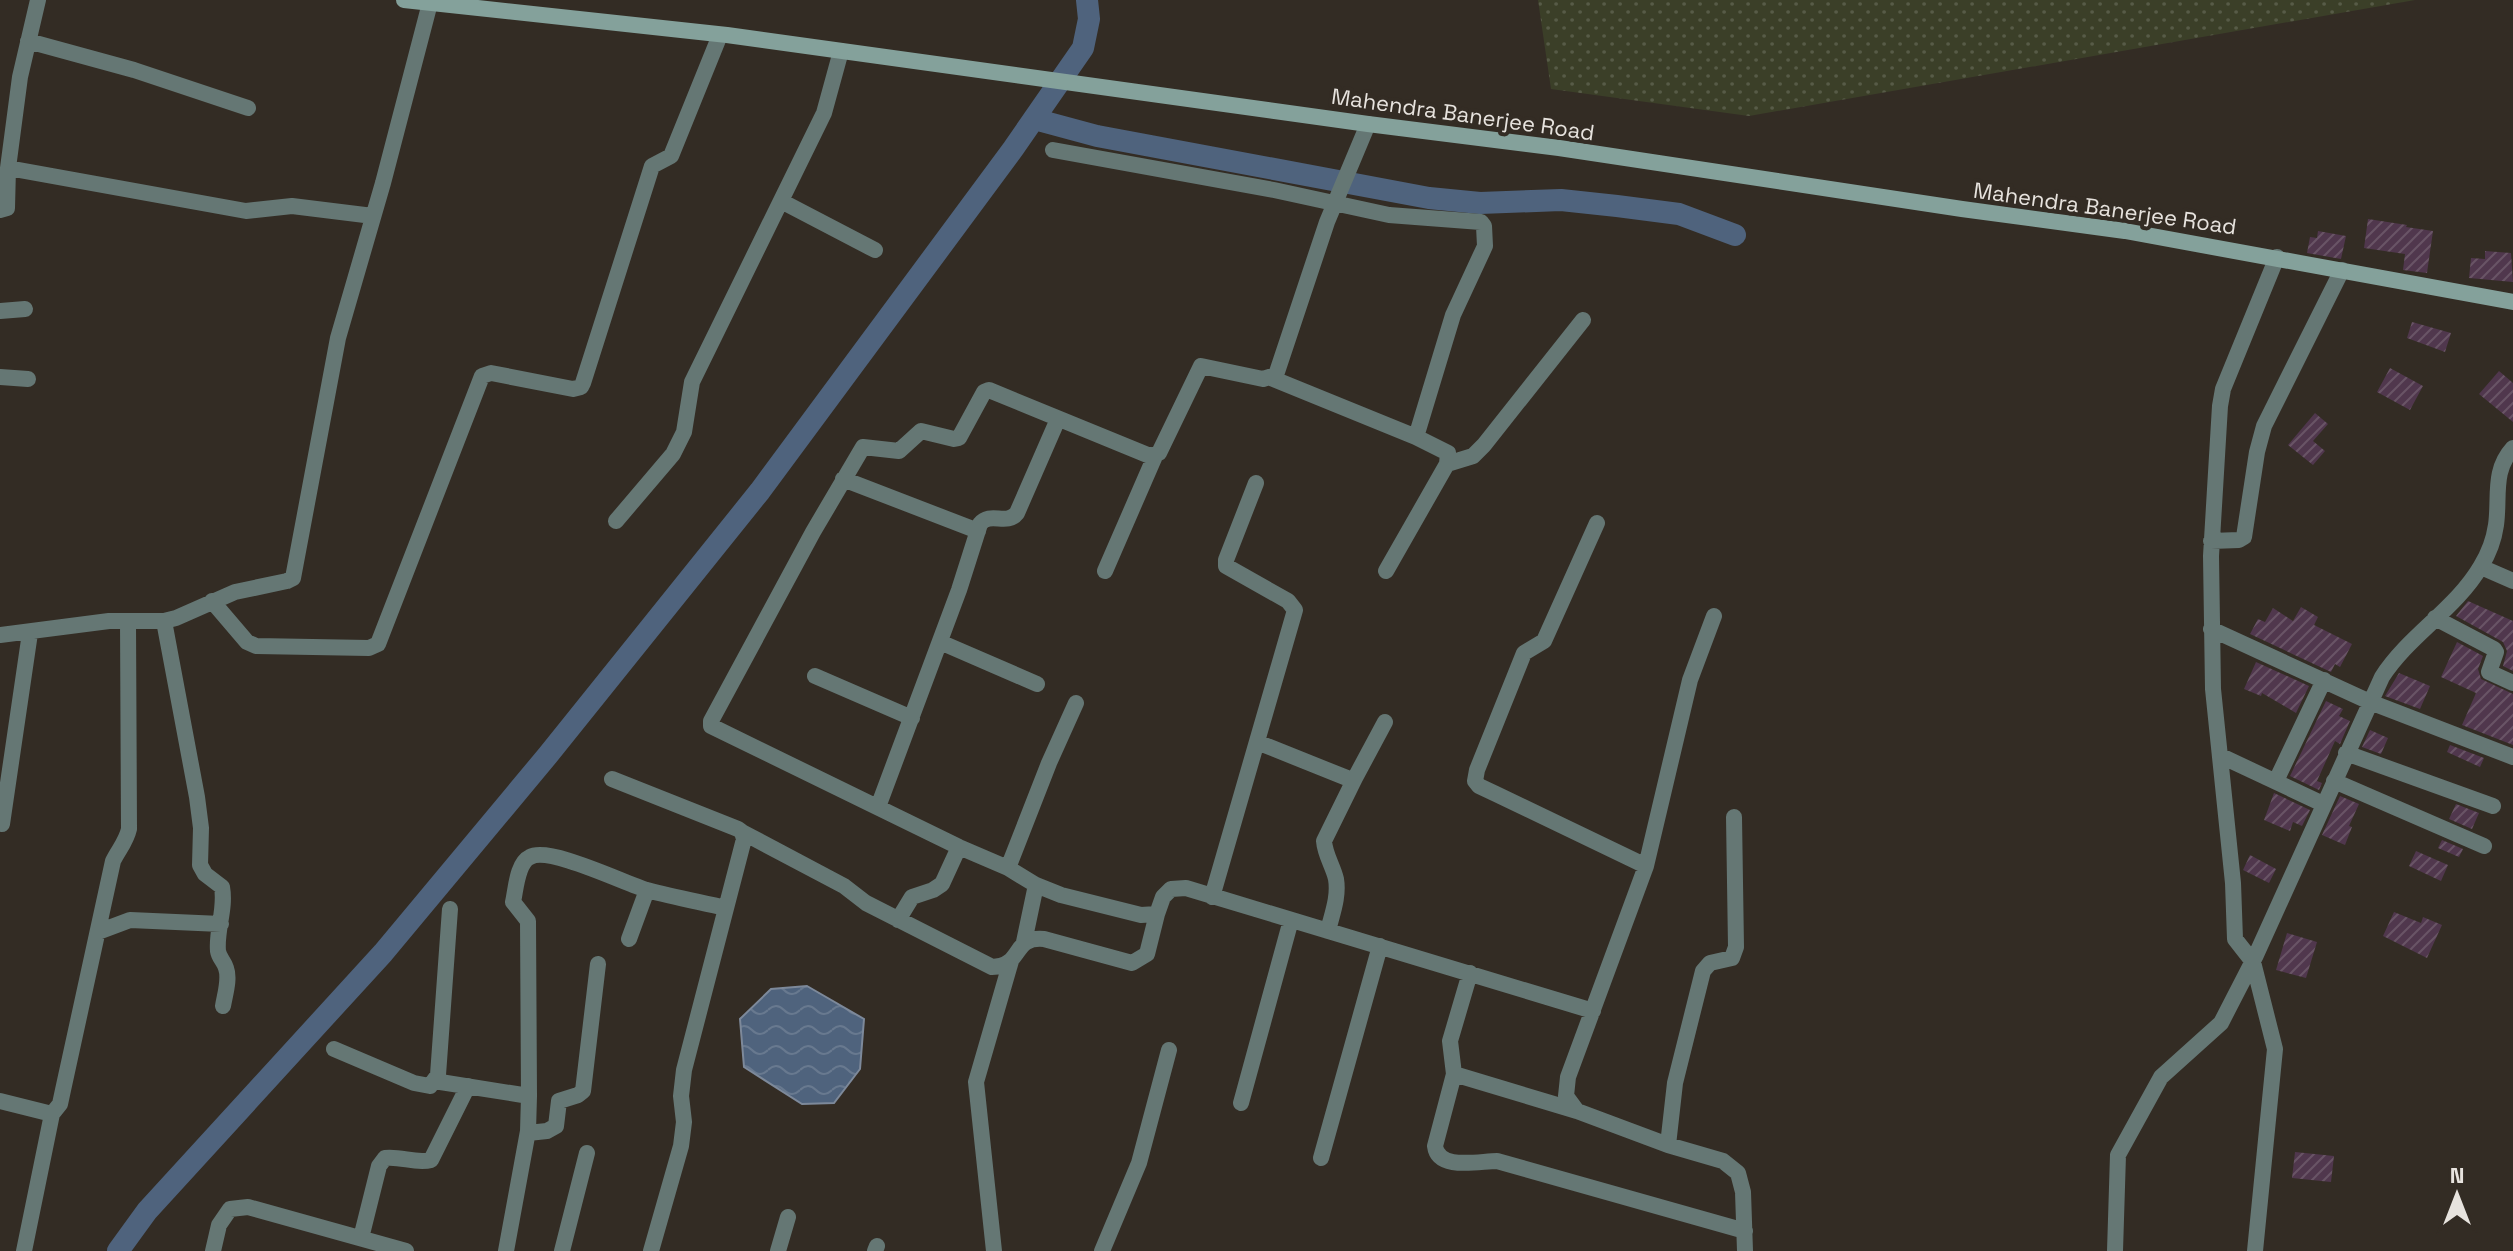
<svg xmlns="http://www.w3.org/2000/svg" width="2513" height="1251" font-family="'Space Grotesk',sans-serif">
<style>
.grass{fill:url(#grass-dots)}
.water{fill:url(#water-waves);stroke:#7d899a;stroke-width:2}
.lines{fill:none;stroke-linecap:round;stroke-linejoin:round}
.canal{stroke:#4f637d;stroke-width:22}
.building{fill:url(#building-hatch)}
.street{stroke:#657774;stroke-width:16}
.secondary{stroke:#84a19b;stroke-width:16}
.labels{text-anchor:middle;stroke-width:8;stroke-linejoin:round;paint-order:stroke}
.street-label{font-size:22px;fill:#e7e3de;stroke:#332c24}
</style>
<defs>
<pattern id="grass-dots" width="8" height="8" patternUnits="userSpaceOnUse" patternTransform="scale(2)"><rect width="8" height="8" fill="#3b3f28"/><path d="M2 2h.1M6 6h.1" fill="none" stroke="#575b47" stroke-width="1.8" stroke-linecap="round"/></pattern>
<pattern id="water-waves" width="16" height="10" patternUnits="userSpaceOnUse" patternTransform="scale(2)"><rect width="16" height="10" fill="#4f637d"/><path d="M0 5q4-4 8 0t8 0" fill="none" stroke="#68798f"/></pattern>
<pattern id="building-hatch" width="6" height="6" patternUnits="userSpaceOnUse" patternTransform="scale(2)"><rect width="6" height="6" fill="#50374d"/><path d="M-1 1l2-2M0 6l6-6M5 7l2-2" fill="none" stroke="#695466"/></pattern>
</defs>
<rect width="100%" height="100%" fill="#332c24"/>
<path class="grass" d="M1538,0H2415L1749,116L1551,89Z"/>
<path class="water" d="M807,986L864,1019L860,1069L834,1103L802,1104L744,1067L740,1019L771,989Z"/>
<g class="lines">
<path class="canal" d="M1034,119L1097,136L1429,198L1480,203L1561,200L1617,206L1679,214L1735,235
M118,1251L147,1211L383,953L548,755L760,491L1013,149L1083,48L1089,19L1087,0"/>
</g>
<path class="building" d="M2368,219L2407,225L2406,227L2433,231L2427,273L2403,270L2405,254L2364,248Z
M2318,231L2346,236L2341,259L2307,253L2310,237L2317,238Z
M2485,251L2511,253L2513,282L2469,278L2471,258L2485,259Z
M2412,322L2451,333L2445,352L2407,338Z
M2390,368L2423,386L2410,410L2377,392Z
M2499,371L2513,383V422L2479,394Z
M2315,413L2328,424L2313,441L2325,451L2313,465L2288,445Z
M2468,601L2513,621V671L2503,666L2507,651L2503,642L2456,616Z
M2301,607L2318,617L2314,625L2352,644L2340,667L2335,664L2331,672L2250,634L2258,619L2265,622L2273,608L2293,621Z
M2457,642L2483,656L2478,669L2481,679L2513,694V745L2462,725L2476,693L2441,677Z
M2256,662L2309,686L2296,713L2262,693L2261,696L2244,689Z
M2399,673L2430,686L2420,709L2385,696Z
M2326,701L2343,709L2339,716L2350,721L2340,744L2335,741L2317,781L2322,783L2319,790L2290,776Z
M2370,730L2388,738L2381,754L2362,747Z
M2450,745L2484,758L2480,767L2447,752Z
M2274,793L2310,810L2302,826L2293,822L2290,831L2264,820Z
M2340,796L2359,804L2349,826L2352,827L2345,845L2322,835Z
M2456,804L2479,813L2472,829L2449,819Z
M2442,840L2463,849L2459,857L2438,848Z
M2416,851L2448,865L2441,881L2409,866Z
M2250,855L2276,869L2269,883L2243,870Z
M2394,912L2421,923L2423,917L2442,925L2427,958L2383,936Z
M2287,933L2317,942L2306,978L2276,970Z
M2295,1152L2334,1156L2331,1182L2292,1178Z"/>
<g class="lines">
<path class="street" d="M28,41L134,70L248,108
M1368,124L1327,222L1276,375L1263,379L1201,366L1159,453L1150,456L989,390L984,392L959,438L954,439L921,431L899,451L863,447L813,532L711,721V726L959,847L1008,868L1036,885L1061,895L1141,915L1157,914L1163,897L1171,889L1186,888L1593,1011
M1053,150L1274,190L1389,215L1481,222L1484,226L1485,246L1453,315L1416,437
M8,168L246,211L292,206L373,216
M781,201L875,250
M0,210L7,208L8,168L20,77L38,0
M0,311L25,309
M0,377L28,379
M1271,378L1416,437L1448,453L1447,464L1386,571
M1447,464L1473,456L1484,445L1583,320
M843,479L978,531
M616,521L673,454L684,432L692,382L824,113L841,51
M1597,523L1544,641L1524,653L1477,770L1475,781L1479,786L1496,794L1646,866
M2211,541L2239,540L2244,537L2257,452L2264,426L2342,270
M2481,567L2513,581
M1105,571L1155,456
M212,601L247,642L256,646L369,648L378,644L482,376L491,373L573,389L581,387L583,383L652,166L671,156L720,35
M1714,616L1690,680L1646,866L1568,1077L1566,1096L1577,1111L1668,1145L1723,1161L1738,1173L1743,1192L1745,1251
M2435,618L2494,649L2496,652L2489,672L2513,683
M164,621L197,797L201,828L200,865L205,874L222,887C226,909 216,930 218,951C219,958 224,961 226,968C230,979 225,994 223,1006
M2211,629L2370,702L2513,757
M0,635L109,621H164L176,618L235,592L287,581L293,578L338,338L383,183L430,3
M940,642L1037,684
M815,676L912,718
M1257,742L1352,780L1355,778L1385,722
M2346,753L2493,806
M2221,756L2323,804
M612,779L738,829L742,832L744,839L684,1070L681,1096L684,1122L681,1146L651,1251
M2276,781L2324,680
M2334,781L2484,846
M878,807L959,590L980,524C990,511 1007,526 1017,513L1058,419
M2,824L30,633
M742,832L844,886L866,903L992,967C1024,966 1011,936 1044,939L1132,963L1147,954L1157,914
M1008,868L1049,763L1076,703
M1212,897L1295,610L1288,601L1226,566V560L1256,483
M898,920L912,897L933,890L942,884L959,847
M1328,931C1332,914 1339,897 1336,879C1333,866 1325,855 1324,841L1355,778
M98,932L130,920L221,924
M629,939L647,890
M1024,942L1036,885
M1470,973L1450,1041L1454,1074L1577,1111
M334,1049L414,1083L430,1086L438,1075L450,909
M1454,1074L1435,1146C1438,1171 1479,1161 1497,1161L1745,1231
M434,1081L529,1096L528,921L513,902C516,889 517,863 530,857C549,846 624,883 647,890C673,897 700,902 726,908
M0,1101L52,1114L24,1251
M1241,1103L1291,920
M52,1114L60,1104L63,1090L113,861C119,849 126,842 129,829L128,622
M528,1133L547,1131L556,1126L559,1101L578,1095L583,1091L598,964
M1668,1145L1675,1083L1703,971L1710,963L1732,958L1736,947L1734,817
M1321,1158L1380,946
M361,1238L379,1166L385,1158C401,1156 416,1164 431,1160L468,1086
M213,1251L219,1225L230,1209L248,1207L406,1251
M506,1251L528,1131L529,1096
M562,1251L587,1153
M778,1251L788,1217
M875,1251L877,1246
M994,1251L976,1082L1011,961
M1102,1251L1139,1163L1169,1050
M2115,1251L2118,1155L2161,1077L2221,1023L2256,955L2382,677C2409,635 2456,609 2481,566C2489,553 2494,539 2496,525C2500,497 2492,471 2513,448
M2255,1251L2275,1049L2253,962L2235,939L2233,883L2213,689L2211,556L2220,406L2223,389L2277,257"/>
<path class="secondary" d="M404,0L727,35L1368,124L1559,148L1962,209L2125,231L2513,302"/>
</g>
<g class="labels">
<g class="street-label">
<text transform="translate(1463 114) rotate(8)" y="8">Mahendra Banerjee Road</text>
<text transform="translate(2105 208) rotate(8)" y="8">Mahendra Banerjee Road</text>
</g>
</g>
<g transform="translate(2457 1195)" stroke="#332c24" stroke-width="6" paint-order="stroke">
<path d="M0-6L14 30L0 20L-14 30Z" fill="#e7e3de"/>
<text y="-12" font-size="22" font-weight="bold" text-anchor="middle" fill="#e7e3de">N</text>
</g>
</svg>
